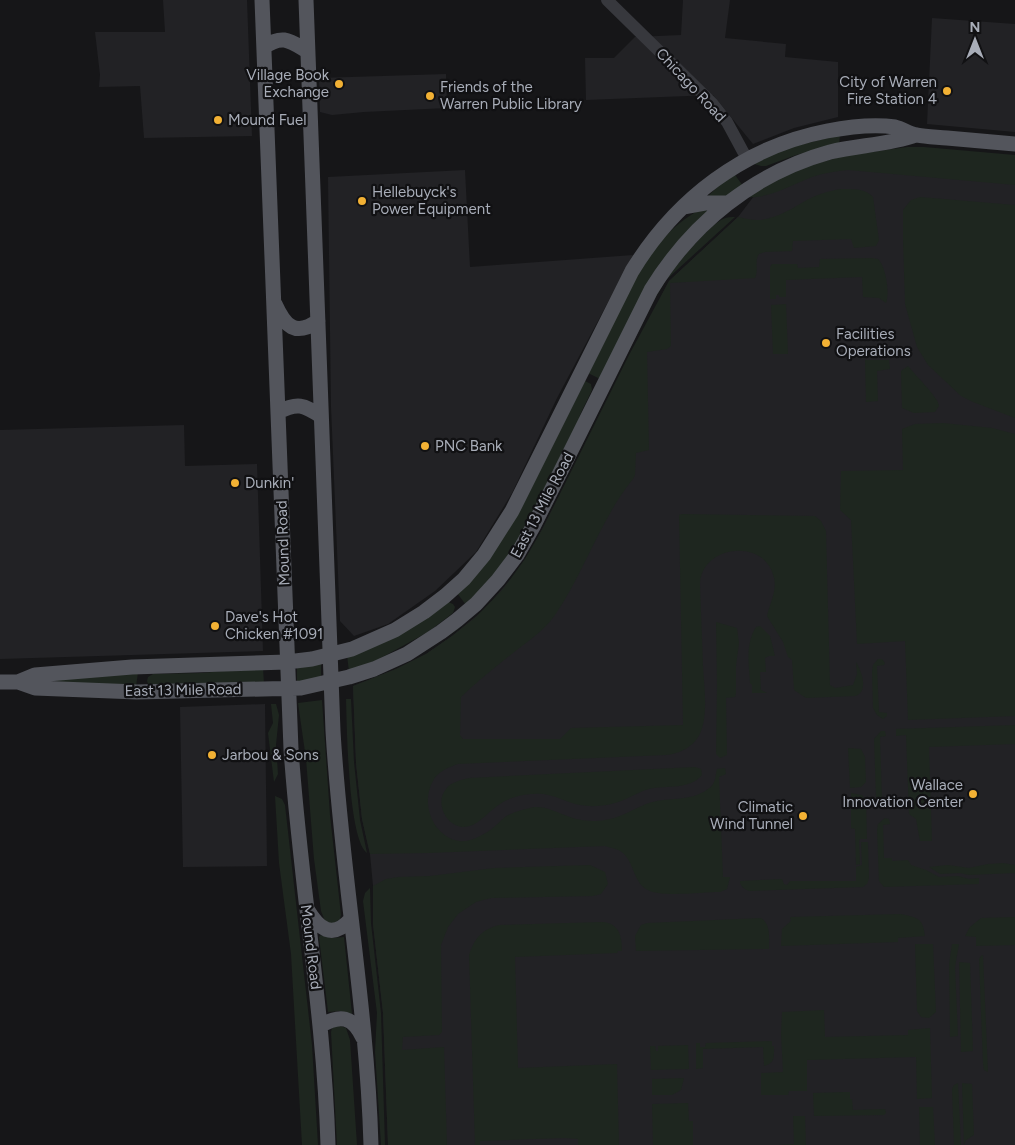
<svg xmlns="http://www.w3.org/2000/svg" width="1015" height="1145" font-family="Figtree,sans-serif">
<style>
.built{fill:#222225}
.green{fill:#1e261f}
.lines{fill:none;stroke-linecap:round;stroke-linejoin:round}
.minor{stroke:#37383d;stroke-width:12}
.major{stroke:#53555c;stroke-width:15}
.poi-dot{fill:#f2b134;stroke:#111113;stroke-width:2}
.labels{text-anchor:middle;stroke-width:4.5;stroke-linejoin:round;paint-order:stroke}
.poi-label{font-size:15px;fill:#a8adb8;stroke:#111113;text-anchor:start}
.street-label{font-size:15px;fill:#a8adb8;stroke:#111113}
</style>
<rect width="100%" height="100%" fill="#161618"/>
<path class="built" d="M163,0H247L252,136L144,138L140,86L99,87L100,75L95,32H165Z
M683,0H730L725,38L786,44L785,57L838,62V117L794,128L753,144L713,95L586,100L585,58H614L635,37L681,35Z
M932,18L1015,24V132L927,124Z
M446,74L447,108L364,112L332,115L320,112L319,78Z
M835,159L1015,161V1145H388L383,1013L373,924V886L370,854L362,819L356,763L353,686L396,669L426,654L452,636L485,609L515,574L533,547L669,281L738,217L754,196Z
M465,170L470,267L633,255L557,398L512,493L476,552L435,591L388,624L354,636L340,621L331,407L328,177Z
M184,425L185,466L257,464L263,651L0,659V430Z
M265,704L267,866L183,867L180,707Z"/>
<path class="green" d="M840,135L839,145L796,155L766,166H761L754,164L771,152Z
M907,147H924L1015,155V185L848,170C836,171 824,173 812,177C794,184 768,199 748,197L794,170L843,156Z
M733,172L743,186L727,197H707Z
M841,189C852,189 865,188 873,197L879,240L876,246L854,248L851,239L793,241L792,251L765,252L759,254C754,261 759,271 755,278L670,283L671,346L667,349L647,352L649,450L636,453L635,475L633,479C601,518 584,573 555,615C544,631 528,641 513,653C495,667 477,682 461,697L460,735L463,739H560L571,728L683,725L679,515L682,514L815,516L821,521L826,531L830,685L835,688L853,685L857,674L856,662C862,672 869,692 855,696L806,698L794,690L792,660L788,657L783,642L767,616C770,603 777,591 774,578C766,537 700,545 700,585C701,612 702,639 703,666C704,686 710,723 696,740C689,749 677,754 666,755L458,764C449,767 437,772 433,781C420,803 433,837 459,841C469,843 486,834 494,827C498,824 501,820 505,817C513,812 525,809 534,807C547,806 558,813 570,817C577,820 588,821 596,821C614,821 630,811 646,804C667,796 689,803 708,789C716,784 715,777 717,769L725,768L726,774L719,777L723,877H730L727,889L720,892C702,892 659,898 646,889C634,882 634,863 623,853C619,849 611,848 605,846L429,853L370,854L362,819L356,763L353,686L396,669L426,654L452,636L476,617L504,588L525,559L543,528L629,355L669,281L738,217C744,218 751,220 757,220C775,220 793,208 807,200C818,194 829,191 841,189Z
M920,197L1015,205V418L973,402L961,396L928,365L917,347L905,304L903,240V210L911,200Z
M699,210H712L600,379L588,373C615,317 641,242 699,210Z
M735,217L666,280L654,300L540,529L479,610L457,630L417,656L486,601L663,280C678,265 706,227 723,219C727,217 731,217 735,217Z
M871,258L878,259C886,266 890,294 886,303L879,298L863,297L862,277L786,280V297H779V295H776V299H770V267L772,264H797L798,268L819,267L820,259Z
M786,304L788,354H773L771,305Z
M865,360H889L890,369L877,371L878,401L866,402Z
M908,366C915,375 939,398 939,406L935,412L914,413L902,408L901,371Z
M585,381L591,384L592,390L580,415L575,434L510,557L466,605L457,593Z
M943,423L992,428L1015,434V716L908,720L905,641L857,644L851,520L840,510L841,471L903,470L902,429L915,424Z
M448,602L453,604L455,607L453,613L428,632L379,659L349,672L347,655Z
M716,622L737,628L739,643L736,666V693L735,697L726,698L727,755L720,758L716,754L717,684Z
M760,626L770,636L775,656H769L765,658L766,672H760L761,690L767,693H752V685L750,683C749,665 745,644 756,627Z
M878,659H882L885,663L884,665L877,666L879,712L887,713V716L883,719L877,715L873,708L872,671L873,665Z
M321,663V677L297,682V668Z
M263,667L264,684L149,686L147,681L148,677L153,674L202,673Z
M138,672L136,687L35,680Z
M346,699H351L354,762L360,820L367,853C348,839 347,726 346,699Z
M322,700L330,815L341,915L340,919L333,924L325,921L321,911L314,859L306,759L298,703Z
M271,704H276L279,715L276,745L278,774L274,782L268,733L273,723Z
M1015,725V744L929,747L932,841H920L916,819L909,814L906,735L896,736V729Z
M881,731H885L886,736L880,737L882,800H890L889,805L886,806L880,804L876,797L874,739Z
M848,748L861,749L865,757L866,782L861,787L850,788Z
M695,767L701,769L702,775C690,790 666,785 649,789C641,791 635,795 628,798C614,805 596,808 580,805C563,802 552,792 533,794C523,794 508,798 500,804C488,811 478,828 462,827C445,825 435,802 446,789C451,782 461,780 469,778Z
M851,793L862,795L866,801L867,839H860L859,841L860,864L856,865L855,829L851,828Z
M275,796L282,799L285,805L312,1045L318,1145H302L291,954L279,863Z
M885,818L889,819L890,824L883,825L884,858H892V861L908,860L911,865L926,870L939,877L958,876L969,879L979,878V884L884,887L879,881L877,830L878,824Z
M861,842H868L869,878L867,884L863,887L749,891C744,889 740,886 740,881L782,879L784,884L787,885L790,881H856V867L862,865Z
M1003,863L1015,865V873L969,875L960,873L940,874L929,867L948,865L969,868L988,864Z
M590,865L605,872L608,884L601,894L593,896L491,898L476,902L458,914L448,927L441,945L442,1032L439,1035L403,1037L402,1050L444,1047L447,1145H388L383,1013L373,924V886L386,879L398,877L430,876L494,868Z
M370,888L371,923L381,1013L385,1145H381L375,1052L377,1013L363,901L365,893Z
M901,914C918,918 923,918 925,936L898,938V942L781,946L782,929L791,921L790,917Z
M1015,917V945L976,946V937L965,936L970,927L981,918Z
M761,918C771,924 769,938 769,949L636,951L635,936L641,925L647,923Z
M602,922C619,923 622,936 622,951H618L617,953L515,957L518,1068L617,1064L619,1145H578V1139L564,1138L480,1141V1145H475L469,955C475,938 481,930 499,925Z
M321,935L332,938L344,937L352,1014L339,1011L328,1012L319,937Z
M915,944H933L936,1012L929,1018L921,1017L917,1011Z
M952,944H959L955,967L958,1036L950,1037L949,964Z
M983,955L988,1072L984,1070L983,1064L979,959L981,956Z
M959,962L970,963L973,1051L961,1052Z
M824,1010L825,1037L908,1035V1030L930,1028L932,1098L917,1099L916,1057L807,1060V1091H789L788,1095H761V1073L783,1072L781,1035L782,1012Z
M338,1025L346,1028L350,1040L357,1145H337L331,1032L332,1028Z
M772,1041V1046H774C774,1058 775,1063 764,1066L763,1047L703,1049V1068L696,1069V1043H700V1047H705L706,1043Z
M688,1045L689,1069L651,1070L650,1046H655L656,1051H658V1046Z
M684,1078L681,1090L672,1095H652V1079Z
M958,1083L961,1145H954L952,1089L954,1085Z
M962,1083L972,1084L974,1135L966,1140L964,1145Z
M843,1092H850V1099H852L853,1110L885,1109L886,1113L884,1115L814,1116L813,1093Z
M688,1103L689,1121H693V1145H653L652,1104Z
M919,1107H933L935,1145H920Z
M793,1116H805L806,1145H779L794,1144Z"/>
<g class="lines">
<path class="minor" d="M607,0L712,103L727,122L747,159"/>
<path class="major" d="M262,0L291,749C300,882 324,1012 328,1145
M306,0L333,731C341,870 367,1006 371,1145
M264,47C283,34 290,41 307,51
M683,207L705,203H728
M275,304C285,326 295,337 318,321
M278,412C298,402 303,405 321,416
M0,682H18L35,688L137,692L301,688L349,677L374,669L407,654L441,632L457,620L476,604L498,580L517,555L534,525L651,290C692,223 754,173 830,152C859,145 888,145 916,135
M18,682L35,675L132,667L287,662L312,659L352,649L395,630L424,612L445,596L464,579L484,555L512,511L632,271C676,199 744,147 827,131C848,127 874,124 895,127C903,129 909,134 917,135C926,137 937,137 947,138C970,140 992,142 1015,144
M307,909C319,929 332,940 351,919
M320,1026C340,1014 353,1016 363,1038"/>
</g>
<g class="poi-dot">
<circle cx="339" cy="84" r="5"/>
<circle cx="947" cy="91" r="5"/>
<circle cx="430" cy="96" r="5"/>
<circle cx="218" cy="120" r="5"/>
<circle cx="362" cy="201" r="5"/>
<circle cx="826" cy="343" r="5"/>
<circle cx="425" cy="446" r="5"/>
<circle cx="235" cy="483" r="5"/>
<circle cx="215" cy="626" r="5"/>
<circle cx="212" cy="755" r="5"/>
<circle cx="973" cy="794" r="5"/>
<circle cx="803" cy="816" r="5"/>
</g>
<g class="labels">
<g class="poi-label">
<text x="329" y="80" text-anchor="end">Village Book<tspan x="329" dy="17">Exchange</tspan></text>
<text x="937" y="87" text-anchor="end">City of Warren<tspan x="937" dy="17">Fire Station 4</tspan></text>
<text x="440" y="92">Friends of the<tspan x="440" dy="17">Warren Public Library</tspan></text>
<text x="228" y="125">Mound Fuel</text>
<text x="372" y="197">Hellebuyck's<tspan x="372" dy="17">Power Equipment</tspan></text>
<text x="836" y="339">Facilities<tspan x="836" dy="17">Operations</tspan></text>
<text x="435" y="451">PNC Bank</text>
<text x="245" y="488">Dunkin'</text>
<text x="225" y="622">Dave's Hot<tspan x="225" dy="17">Chicken #1091</tspan></text>
<text x="222" y="760">Jarbou &amp; Sons</text>
<text x="963" y="790" text-anchor="end">Wallace<tspan x="963" dy="17">Innovation Center</tspan></text>
<text x="793" y="812" text-anchor="end">Climatic<tspan x="793" dy="17">Wind Tunnel</tspan></text>
</g>
<g class="street-label">
<text transform="translate(691 85) rotate(47)" y="5">Chicago Road</text>
<text transform="translate(542 505) rotate(-62)" y="5">East 13 Mile Road</text>
<text transform="translate(283 543) rotate(-92)" y="5">Mound Road</text>
<text transform="translate(183 690) rotate(-1)" y="5">East 13 Mile Road</text>
<text transform="translate(311 947) rotate(83)" y="5">Mound Road</text>
</g>
</g>
<g transform="translate(975 40)" stroke="#111113" stroke-width="4" paint-order="stroke">
<path d="M0-4L9 19L0 12L-9 19Z" fill="#a8adb8"/>
<text y="-8" font-size="14" font-weight="bold" text-anchor="middle" fill="#a8adb8">N</text>
</g>
</svg>
